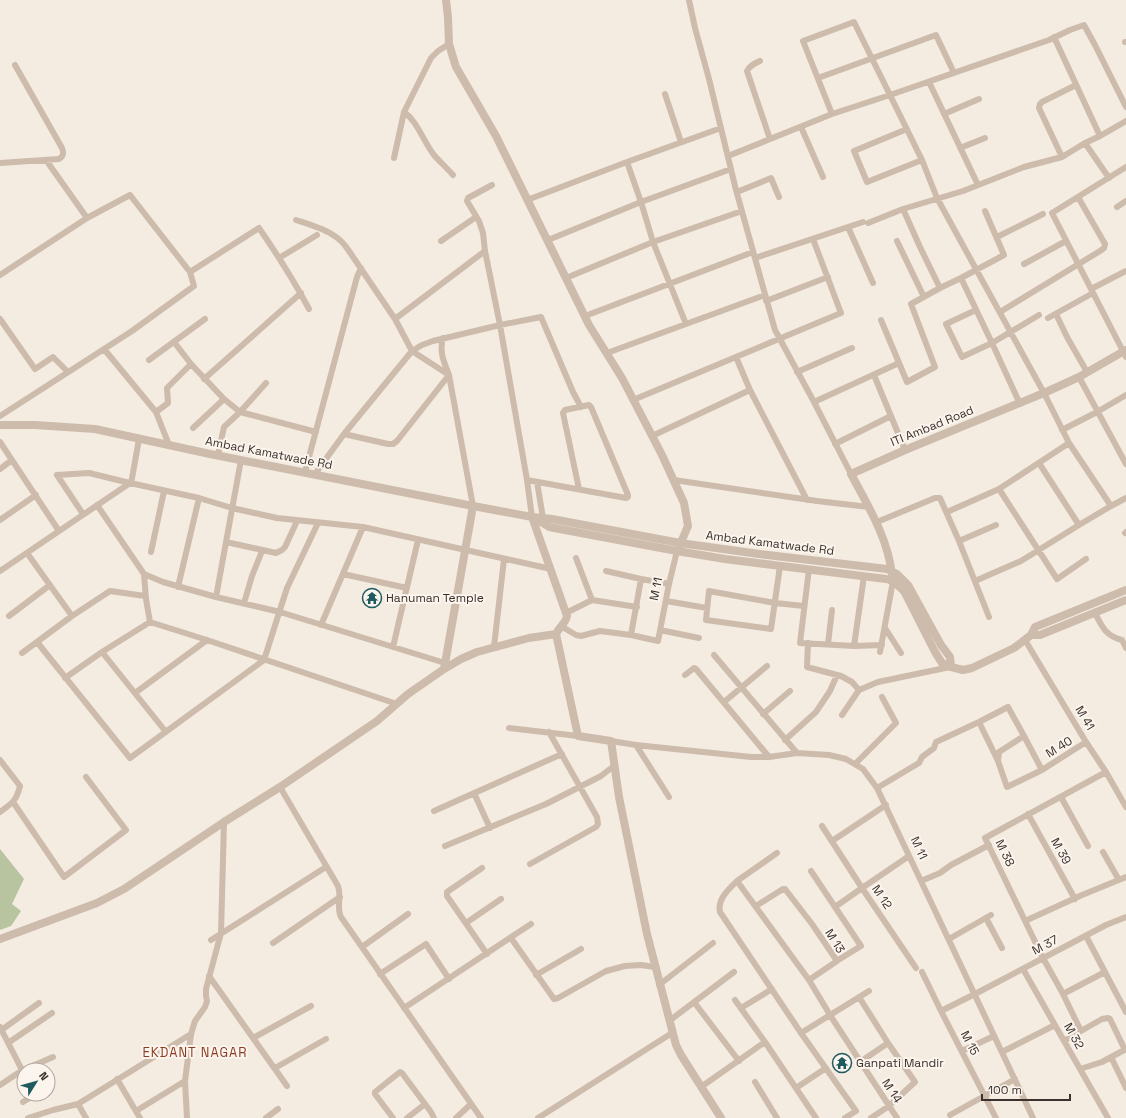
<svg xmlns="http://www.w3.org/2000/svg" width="1126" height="1118" font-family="'Space Grotesk',sans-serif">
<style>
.green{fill:#b8c4a0}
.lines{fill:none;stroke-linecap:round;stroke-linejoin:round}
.minor{stroke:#cdbbac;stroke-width:6}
.tertiary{stroke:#cdbbac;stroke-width:8}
.labels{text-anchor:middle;stroke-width:4;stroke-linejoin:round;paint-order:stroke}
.street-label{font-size:12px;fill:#3b302b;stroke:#fbf5ee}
.poi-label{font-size:12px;fill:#3b302b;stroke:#fbf5ee;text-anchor:start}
.neighbourhood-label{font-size:13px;letter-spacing:1px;fill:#8c3b22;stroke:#fbf5ee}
</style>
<rect width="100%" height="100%" fill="#f4ebe1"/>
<path class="green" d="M0,849L24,879L12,904L21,911L11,926L0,930Z"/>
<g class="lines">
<path class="minor" d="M689,0L695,28L709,79L736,190L775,330L814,402L851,474
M1054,37L1100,136
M1125,42H1126
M760,61C754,64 750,65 747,71L770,139
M818,78L936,35L954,73
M929,82L978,185
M665,94L681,142
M404,112C418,122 423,141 434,155C440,162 447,168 453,175
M832,114L803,41L854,22L922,160L937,198L1044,393L1069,443L1111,506L1079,525L1021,561L975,581
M944,114L979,99
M801,127L823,177
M907,129L854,151L867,182L922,160
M960,148L985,138
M728,156L832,114L890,95L1049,40L1070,30L1084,25L1095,45L1126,107
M1062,157L1039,108L1040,104L1042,102L1076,85
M394,158L404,112L431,58L438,51L449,44
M46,160L87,218
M627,162L641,202L653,242L686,324
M0,163L59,159C64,156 64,153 62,148L15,65
M1126,167L1052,213L1126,357
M1109,178L1085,143L1100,136L1126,121
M492,185L468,198L467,201L479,221L483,233L485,251L500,325L527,480L532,517
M737,192L771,178L779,197
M527,200L627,162L721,128
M1117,207L1126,201
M903,209L920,247L940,288
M296,220C311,225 329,230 341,241C344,244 347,248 349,251L395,319L412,351L344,434L315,474
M868,223L903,209L963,191L1024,167L1062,157L1085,143
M848,227L873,283
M997,237L1043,214
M548,240L641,202L731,169
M441,241L476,217
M897,241L924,297
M279,258L317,235
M755,258L863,222
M1024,264L1066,241
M190,272L259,228C277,254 294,281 309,309
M0,275L87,218L130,195L190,272L194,286L132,331L0,416
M566,278L653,242L742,211
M961,278L992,343L1020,404
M1091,289L1126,271
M766,301L828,277
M976,310L946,324L962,357L992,343L1039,315
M1000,312L1100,251L1104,248L1105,244L1078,197
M1056,314L1067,337L1087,372
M585,316L753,252
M1048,318L1093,293
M0,319L35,369L53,357L68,372
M395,319L485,251
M881,320L907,382L935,367L911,304L940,288L961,278L1004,255L985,211
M443,338C439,352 444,362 449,375L473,506
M174,342L191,364L224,399L240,412L316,432
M104,349L156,412L169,445
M607,353L765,295
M736,357L750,390L807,500
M149,360L205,319
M797,372L852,348
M449,375L412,351L422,345L433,341L500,325L541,317L573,392L581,407
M874,375L905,450
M1079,377L1126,464
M204,379L301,293
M633,400L841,313L813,239
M814,402L899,363
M156,412L168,403L167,388L191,364
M193,428L224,399
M1062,430L1097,412L1126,395
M344,434L388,444H393L397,441L449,375
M652,436L750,390
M0,442L59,531
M835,444L891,416
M218,455L224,427L240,412L266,383
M1039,463L1079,525
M0,469L12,460
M305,472L357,277L361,268
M57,475L89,473L130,483L199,498L232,508L277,518L363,527L551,569
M57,475L83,514
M527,480L626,498L628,497V495L591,407L589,405L565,410L563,413L579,489
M674,480L817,501L869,507
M537,482L543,518
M131,484L139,439
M999,489L1057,579L1086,559
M97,505L144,574L163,582L216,597L280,612L445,663
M1111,506L1126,498
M947,512L999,489L1069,443
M0,520L36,495
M877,522L935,498H940L959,541L989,617
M1125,533L1126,532
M959,541L996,525
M226,542L276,553L282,550L285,547L297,521
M151,552L164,491
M27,553L72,616L110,591L145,596
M576,558L592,600L637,607
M780,566L771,629L706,620L709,591L775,603L804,606
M809,569L800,643L854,646L864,576
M0,571L130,483
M606,571L641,579L631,635
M144,574L146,599L150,622
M343,574L407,588
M641,579L669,584
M178,587L199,498
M216,597L241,460
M666,601L707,608
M244,603L252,576L262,551
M566,613L592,600
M1095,613C1102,627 1106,636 1122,640L1126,648
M9,616L50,585
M321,625L363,527
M561,626L576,635L581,636L600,631L631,635L658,641L669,584L677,551
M885,628L901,653
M660,630L699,638
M1025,640L1086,742L1106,772L1126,807
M37,642L130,758L264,660L287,588L318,523
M808,643L807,667L841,676L852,682L859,690L842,715
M828,644L832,610
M854,646L882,645
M393,647L418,540
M494,647L504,559
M102,652L166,732
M880,652L893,581
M22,653L72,616
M714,655L797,753L829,755L846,759L863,769L877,788L1033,1118
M685,675L694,668L696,669L769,757
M65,678L102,652L150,622L207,640L397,704
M859,690L878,682L950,667
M135,693L207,640
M724,702L767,666
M763,714L790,691
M979,722L998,761
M509,728L578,736
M785,740L816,712L830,691L837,675
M611,741L636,745L751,757H769L797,753
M636,745L669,797
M0,760L20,786C16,802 12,803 0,812
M855,764L896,723L882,697
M1042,770L1024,736L999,752L998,761L1007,787L1042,770L1086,742
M1106,772L985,838L1043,958L1062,992L1081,1031L1102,1019L1108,1018L1110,1019L1125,1050
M280,787L338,886C342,897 336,907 341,917L481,1118
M877,788L919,763L922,757L934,748L936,742L979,722L1008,707L1024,736
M474,793L490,828
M1061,797L1088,846
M13,802L64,877L126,830L86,777
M434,811L562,754
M1028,814L1075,899
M822,826L862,888L835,907
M832,841L886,805
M445,846L546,804L601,776L615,765
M1103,852L1119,880
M909,856L862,888L916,968
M530,864L596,827L598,824L597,817L549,732
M482,868L447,892V896L487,954
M811,871L861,946L835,962
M737,881L777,853
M921,881L940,873L951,865L989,845
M756,906L783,889H785L812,924L837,961L809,980
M986,918L1002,948
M1025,921L1082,895L1126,877
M466,923L501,899
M1086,936L1126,1012
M511,938L554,999L558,998L606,971L625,966L641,965L655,967
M949,939L991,915
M211,940L326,867
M273,943L340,897
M362,947L408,914
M1023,969L1080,1069L1102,1062L1126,1049
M922,972L941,1011
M380,974L426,944L449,979
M536,975L581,949
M209,976L287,1086
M659,985L713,943
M1063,994L1105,972
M859,997L888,1043L915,1082L889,1106L871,1118
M735,1000L765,1042L816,1118
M694,1002L739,1061
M404,1008L531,924
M741,1008L772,989
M669,1021L734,972
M0,1027L20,1066L24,1077
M0,1031L39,1003
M801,1033L869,991
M253,1038L311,1006
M1064,1041L1081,1031
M8,1043L52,1013
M962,1051L994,1036
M1002,1052L1055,1025
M1111,1057L1126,1088
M860,1062L888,1043
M275,1068L326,1039
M1080,1069L1108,1118
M117,1079L140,1118
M755,1082L777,1118
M0,1085L21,1071L53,1057
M701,1087L765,1042
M796,1088L826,1068
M23,1102L31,1097L33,1094
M78,1104L86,1118
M136,1111L185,1081
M950,1115L1015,1079
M28,1118L53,1110L78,1104L191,1034
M187,1118L185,1081L191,1034L195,1021L205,1007L207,1001L206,996V989L221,933L224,822
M266,1118L278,1109
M393,1118L375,1094V1092L400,1072L402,1073L431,1112L434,1118
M407,1118L425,1104
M456,1118L471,1104
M538,1118L672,1033
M845,1118L856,1111L801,1033L720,912C717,899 729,889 737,881L809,980L830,1015L897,1118
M996,1118L941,1011L975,994L1106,925L1126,917"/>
<path class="tertiary" d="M446,0L448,17L449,44L456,67L496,136L589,325L622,378L662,455L684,503L688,526L679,547
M0,425H35L95,429L210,454L473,506L532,517L552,519L680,543L759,554L887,569L897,574L908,585L941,645L950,657L951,667
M532,517L567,616C566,623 559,627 556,634L578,736L611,741L619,797L647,934L676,1045L681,1055L721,1118
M535,518L549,527L677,551L725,559L886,579L893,581L904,591L935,652L942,663L951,667L963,670L972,668L1014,648L1031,635H1040L1126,600
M892,575C888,538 868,506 851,474L905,450L1044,393L1079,377L1126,350
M1031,635L1035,627L1126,590
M444,669L461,659L477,652L529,638L556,634
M0,939L97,903L124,889L224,822L280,787L377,721L408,694L444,669L473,506"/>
</g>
<defs>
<symbol id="temple-ring" viewBox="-11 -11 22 22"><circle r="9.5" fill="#fbf5ee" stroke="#1f5a5e" stroke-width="1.5"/><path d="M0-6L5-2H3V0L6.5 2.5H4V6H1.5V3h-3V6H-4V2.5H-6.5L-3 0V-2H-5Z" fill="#1f5a5e"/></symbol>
</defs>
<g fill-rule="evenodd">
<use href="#temple-ring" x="361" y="587" width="22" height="22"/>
<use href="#temple-ring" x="831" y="1052" width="22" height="22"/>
</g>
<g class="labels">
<g class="street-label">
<text transform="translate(932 426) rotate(-22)" y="4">ITI Ambad Road</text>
<text transform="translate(269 453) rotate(11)" y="4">Ambad Kamatwade Rd</text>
<text transform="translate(770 543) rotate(7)" y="4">Ambad Kamatwade Rd</text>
<text transform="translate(656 589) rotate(-78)" y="4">M 11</text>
<text transform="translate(1085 718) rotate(59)" y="4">M 41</text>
<text transform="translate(1059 747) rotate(-32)" y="4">M 40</text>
<text transform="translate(919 848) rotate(65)" y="4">M 11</text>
<text transform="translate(1061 851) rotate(61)" y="4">M 39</text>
<text transform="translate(1005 853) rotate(64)" y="4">M 38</text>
<text transform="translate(882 897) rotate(56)" y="4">M 12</text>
<text transform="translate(835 941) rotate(58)" y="4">M 13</text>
<text transform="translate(1045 945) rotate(-28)" y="4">M 37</text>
<text transform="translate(1074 1036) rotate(61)" y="4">M 32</text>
<text transform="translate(970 1043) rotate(63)" y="4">M 15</text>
<text transform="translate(892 1091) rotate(57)" y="4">M 14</text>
</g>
<g class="poi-label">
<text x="386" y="602">Hanuman Temple</text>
<text x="856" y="1067">Ganpati Mandir</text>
</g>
<g class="neighbourhood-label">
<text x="195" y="1057">EKDANT NAGAR</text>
</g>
</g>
<g transform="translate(36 1082) rotate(53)"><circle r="19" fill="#fbf5ee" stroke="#aea6a0"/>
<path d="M0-3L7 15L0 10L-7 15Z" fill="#1f5a5e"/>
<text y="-6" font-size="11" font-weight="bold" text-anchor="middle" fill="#3b302b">N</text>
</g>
<path d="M982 1094v6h88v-6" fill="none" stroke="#3b302b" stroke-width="2"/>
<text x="988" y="1094" font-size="12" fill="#3b302b" stroke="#fbf5ee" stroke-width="3" paint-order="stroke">100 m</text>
</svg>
